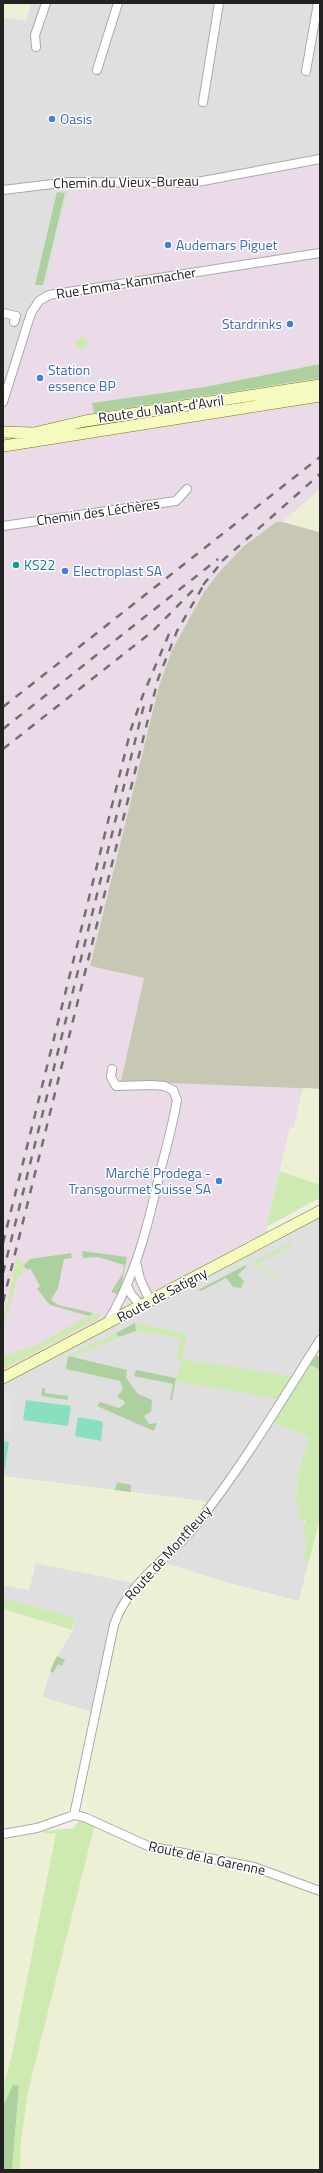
<svg xmlns="http://www.w3.org/2000/svg" width="323" height="2173" font-family="'Titillium Web',sans-serif">
<style>
.residential{fill:#e0dfdf}
.industrial{fill:#ebdbe8}
.construction{fill:#c7c7b4}
.farmland{fill:#eef0d5}
.grass{fill:#cdebb0}
.forest{fill:#add19e}
.pitch{fill:#88e0be}
.parking{fill:#e2e2e2}
.lines{fill:none;stroke-linecap:round;stroke-linejoin:round}
.street-casing{stroke:#a9a9a9;stroke-width:10}
.secondary-casing{stroke:#707d05;stroke-width:12}
.street{stroke:#fff;stroke-width:8}
.secondary{stroke:#f7fabf;stroke-width:11}
.rail{stroke:#707070;stroke-width:2.5;stroke-dasharray:8 8;stroke-linecap:butt}
.shop-dot{fill:#3f7fe0;stroke:#fff;stroke-width:1.5}
.culture-dot{fill:#0f9aa8;stroke:#fff;stroke-width:1.5}
.labels{text-anchor:middle;stroke-width:3;stroke-linejoin:round;paint-order:stroke}
.shop-label{font-size:14px;fill:#366cbe;stroke:#fff;text-anchor:start}
.street-label{font-size:14px;fill:#222;stroke:#fff}
.culture-label{font-size:14px;fill:#0d838f;stroke:#fff;text-anchor:start}
</style>
<rect width="100%" height="100%" fill="#f2efe9"/>
<path class="residential" d="M3,3H320V165L177,188L70,189L46,291L38,295L9,370L3,374Z
M320,1217V1350L272,1422L309,1437L299,1471L295,1504L300,1507L308,1538L303,1560L309,1561L299,1601L232,1584L99,1714L42,1697L53,1663L73,1630L75,1618L3,1598V1585L29,1590L36,1563L134,1583L180,1537L204,1509V1501L3,1476V1384Z"/>
<path class="industrial" d="M320,165V489L283,522L272,524L244,546L220,571L204,592L172,650L159,686L90,966L144,978L121,1081L303,1088L294,1128H290L266,1227L272,1243L3,1384V374L10,370L25,310L33,299L46,291L70,189L177,188Z"/>
<path class="construction" d="M276,522H283L320,532V1089L121,1081L144,978L90,966L159,686L172,650L204,592L220,571L244,546Z"/>
<path class="farmland" d="M3,3H31L26,21L3,17Z
M320,489V532L283,522Z
M303,1088L320,1089V1185L280,1171L290,1127H294Z
M3,1476L204,1501L206,1504L204,1509L180,1537L134,1583L36,1563L29,1590L3,1585Z
M320,1518V1886L271,1867L243,1859L184,1851L152,1844L120,1830L93,1815L84,1803V1784L118,1626L124,1609L138,1591L165,1563L265,1594L299,1601Z
M3,1609L73,1630L53,1663L42,1697L91,1712L76,1787L73,1799L67,1809L60,1815L50,1820L35,1825L3,1829Z
M94,1828H99L150,1851L261,1872L320,1896V2170H20L21,2140L28,2092Z
M56,1833L13,2050L3,2088V1838Z"/>
<path class="grass" d="M76 343a6 6 0 1 1 12 0a6 6 0 1 1-12 0Z
M280,1171L320,1185V1198L266,1227Z
M291,1242L292,1245L257,1264L284,1281L283,1283L251,1263Z
M17,1258L24,1263L21,1276H18L3,1330V1320Z
M93,1313L101,1315L94,1321L3,1369V1356L37,1345Z
M135,1323L187,1334L182,1359L292,1377L278,1399L176,1381L182,1359L176,1358L181,1338L136,1331Z
M116,1333L119,1337L73,1357L68,1356Z
M310,1365L320,1370V1518L309,1561L303,1560L308,1539L302,1537L305,1520L297,1517L300,1507L295,1505L299,1471L309,1437L272,1422Z
M3,1598L75,1618L72,1630L3,1609Z
M78,1822H84L99,1828H94L28,2092L21,2140L20,2170H12L19,2086H13L3,2106V2088L13,2050L56,1833L44,1834V1831L74,1828Z"/>
<path class="forest" d="M57,192L65,193L43,285H35Z
M320,364V378L94,413L92,403L205,387Z
M82,1251L127,1257L121,1287L117,1294L111,1292L123,1273L124,1265L98,1257L83,1258Z
M71,1253L72,1258L64,1259L58,1288L51,1300L58,1305L93,1313L89,1316L50,1305L37,1289L40,1286L30,1268L28,1270L23,1266L30,1259Z
M246,1265L247,1266L238,1275L244,1281L241,1288L233,1287L226,1278L201,1291L198,1290Z
M135,1323L136,1331L119,1337L116,1333Z
M317,1355L320,1357V1370L310,1365Z
M68,1356L127,1370L126,1378L138,1394L152,1400L151,1412L144,1416L149,1424L157,1423L154,1431L97,1406L100,1402L119,1408L125,1404L124,1401L117,1397L123,1389L120,1381L66,1369Z
M136,1370L176,1378L172,1400H170L173,1384L134,1376Z
M42,1388H45V1393L68,1396V1400L41,1396Z
M117,1482L131,1485V1492L115,1490Z
M57,1656L65,1660L62,1666L58,1664L53,1673L50,1671Z
M13,2085L19,2086L12,2170H3V2106Z"/>
<path class="pitch" d="M26,1400L71,1406L68,1426L23,1420Z
M78,1417L101,1421L103,1423L101,1441L75,1436Z
M3,1441L9,1442L5,1468H3Z"/>
<path class="parking" d="M3,763L9,771L3,796Z
M3,1393L15,1395L9,1433L3,1432Z"/>
<g class="lines">
<defs>
<path id="street" d="M36,47L35,35L46,3
M97,70L118,3
M306,71L318,3
M203,102L219,3
M3,190L69,182L192,183L320,159
M3,313L16,316L14,322
M3,402L31,313L39,301L49,295L320,253
M3,526L176,501L187,489
M136,1262L140,1279L150,1301
M127,1286L131,1294L141,1306
M107,1323C136,1277 149,1221 161,1168C167,1146 173,1123 177,1100L173,1090L164,1086L153,1085L116,1086L111,1077L112,1069
M74,1815L114,1625C128,1582 169,1559 196,1525C242,1467 280,1403 320,1340
M3,1834L37,1828L74,1815L84,1817L148,1846L254,1867L320,1891"/>
<path id="secondary" d="M3,432L34,433L85,421L320,385
M4,446L320,396
M3,1378L320,1211"/>
</defs>
<use href="#street" class="street-casing"/>
<use href="#secondary" class="secondary-casing"/>
<use href="#street" class="street"/>
<use href="#secondary" class="secondary"/>
<path class="rail" d="M222,561L320,474
M203,585L226,557
M3,707L320,457
M3,729L218,559
M3,749L153,631L197,586
M3,1243L131,729L143,695L169,634
M3,1273L144,705
M3,1302L158,679L177,631L206,581"/>
</g>
<g class="shop-dot">
<circle cx="52" cy="119" r="4"/>
<circle cx="168" cy="245" r="4"/>
<circle cx="290" cy="324" r="4"/>
<circle cx="40" cy="378" r="4"/>
<circle cx="65" cy="571" r="4"/>
<circle cx="219" cy="1181" r="4"/>
</g>
<circle class="culture-dot" cx="16" cy="565" r="4"/>
<g class="labels">
<g class="shop-label">
<text x="60" y="124">Oasis</text>
<text x="176" y="250">Audemars Piguet</text>
<text x="282" y="329" text-anchor="end">Stardrinks</text>
<text x="48" y="375">Station<tspan x="48" dy="16">essence BP</tspan></text>
<text x="73" y="576">Electroplast SA</text>
<text x="211" y="1178" text-anchor="end">Marché Prodega -<tspan x="211" dy="16">Transgourmet Suisse SA</tspan></text>
</g>
<g class="street-label">
<text transform="translate(126 182) rotate(-1)" y="5">Chemin du Vieux-Bureau</text>
<text transform="translate(126 283) rotate(-9)" y="5">Rue Emma-Kammacher</text>
<text transform="translate(161 409) rotate(-8)" y="5">Route du Nant-d'Avril</text>
<text transform="translate(98 512) rotate(-8)" y="5">Chemin des Léchères</text>
<text transform="translate(162 1295) rotate(-28)" y="5">Route de Satigny</text>
<text transform="translate(168 1553) rotate(-48)" y="5">Route de Montfleury</text>
<text transform="translate(207 1858) rotate(12)" y="5">Route de la Garenne</text>
</g>
<g class="culture-label">
<text x="24" y="570">KS22</text>
</g>
</g>
<rect width="323" height="2173" fill="none" stroke="#222222" stroke-width="8"/>
</svg>
